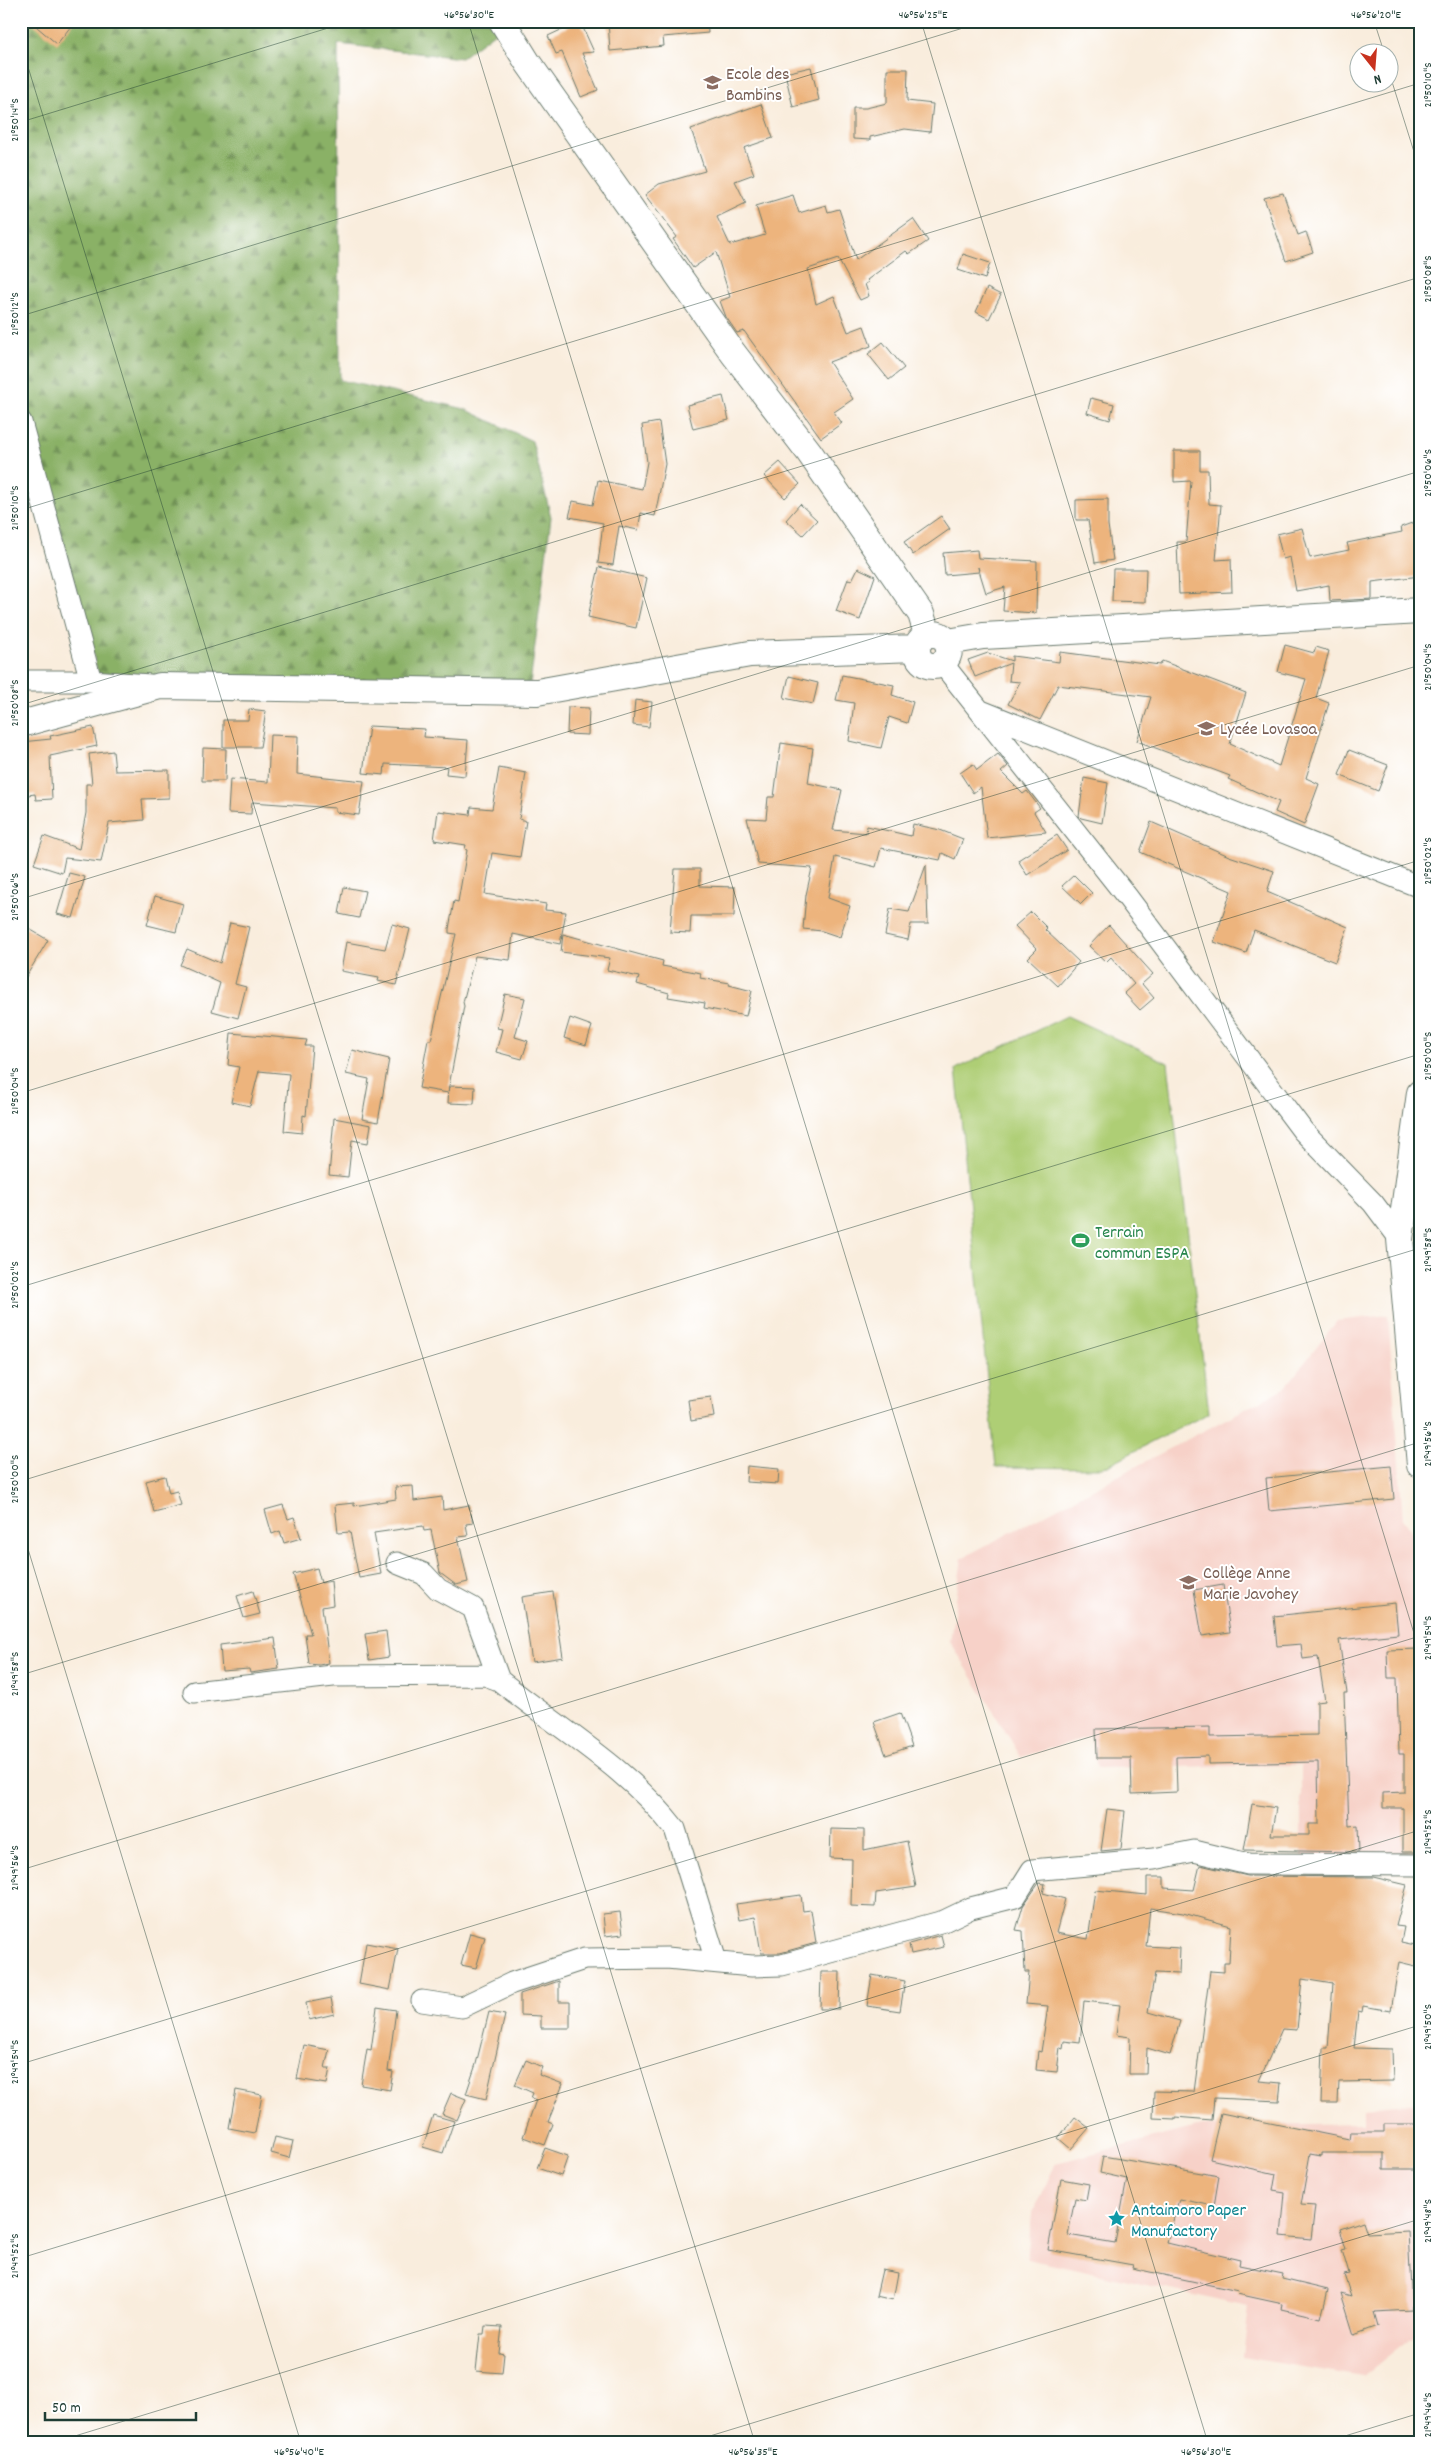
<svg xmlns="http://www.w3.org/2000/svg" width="1441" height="2464" font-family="Dekko,sans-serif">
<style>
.built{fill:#f7d1c8}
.green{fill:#aece75;stroke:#668654}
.forest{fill:url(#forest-firs);stroke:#54774d}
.building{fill:#edb47d}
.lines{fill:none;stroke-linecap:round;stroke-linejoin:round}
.minor-casing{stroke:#6b7b6f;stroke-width:23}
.tertiary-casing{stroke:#6b7b6f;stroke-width:28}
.minor{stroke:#fff;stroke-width:21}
.tertiary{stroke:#fff;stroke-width:26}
.ticks{fill:none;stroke:#1f3d34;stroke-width:1;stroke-opacity:0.45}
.labels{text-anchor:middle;stroke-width:4;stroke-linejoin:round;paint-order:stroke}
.education-label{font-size:18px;fill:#785e54;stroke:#fff;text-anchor:start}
.leisure-label{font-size:18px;fill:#27864d;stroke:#fff;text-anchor:start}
.culture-label{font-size:18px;fill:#0d838f;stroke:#fff;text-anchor:start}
.neatline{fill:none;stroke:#1f3d34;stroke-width:2}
.ticks-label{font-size:12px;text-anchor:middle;fill:#1f3d34}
</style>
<defs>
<pattern id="forest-firs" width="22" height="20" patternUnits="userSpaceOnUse" patternTransform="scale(1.25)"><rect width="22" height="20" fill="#8ab166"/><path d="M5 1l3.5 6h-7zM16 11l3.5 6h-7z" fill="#709155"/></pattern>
</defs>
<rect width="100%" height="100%" fill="#fff"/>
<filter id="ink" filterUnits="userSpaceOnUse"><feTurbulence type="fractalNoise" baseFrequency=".02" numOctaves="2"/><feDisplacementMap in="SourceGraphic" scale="10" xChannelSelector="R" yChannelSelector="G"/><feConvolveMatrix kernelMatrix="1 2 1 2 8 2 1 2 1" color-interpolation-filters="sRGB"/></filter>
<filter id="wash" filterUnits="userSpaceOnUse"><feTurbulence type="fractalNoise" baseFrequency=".0096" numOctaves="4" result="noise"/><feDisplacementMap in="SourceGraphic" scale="20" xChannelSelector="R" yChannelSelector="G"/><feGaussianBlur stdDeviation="1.12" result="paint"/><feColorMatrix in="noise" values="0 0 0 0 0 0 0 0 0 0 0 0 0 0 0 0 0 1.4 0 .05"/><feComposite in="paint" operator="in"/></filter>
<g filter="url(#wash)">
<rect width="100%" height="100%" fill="#f9eddd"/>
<path class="built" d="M1388,1315L1403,1520L1416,1539L1419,1576L1420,1862H1301V1765L1097,1768L1091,1736L1021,1757L950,1641L962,1558L1285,1388L1337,1321Z
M1420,2103V2331L1363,2377L1243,2357L1249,2307L1027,2259L1032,2214L1056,2163L1201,2126L1364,2123V2108Z"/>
<path class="green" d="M1067,1016L1168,1063L1209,1413L1102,1468L996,1467L956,1069Z"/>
<path class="forest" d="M21,21H494L499,29L461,58L338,44L340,380L465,409L532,441L551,517L530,685L142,678L98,673L21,380Z"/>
<g id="blocks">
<path class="building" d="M30,21H75L57,44Z
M580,21L594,52L582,53L598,90L581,97L562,52L556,54L548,36Z
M608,21H707L708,33L663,37L664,46L610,51Z
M811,67L819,100L793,107L785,73Z
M887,69H908L907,101L933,104L930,132L905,129L870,137V140L853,139V108H866L887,103Z
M761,104L773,138L744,148L754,174L735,181L746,203L717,217L730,245L765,235L756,206L793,195L799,213L826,205L828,212L839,209L856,260L913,219L928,241L909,254L906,251L867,280L869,282L865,284L869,296L860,300L838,259L808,269L816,304L834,296L848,332L864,326L871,346L829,362L853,399L834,412L842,423L821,438L744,331L737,333L726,317L720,301L730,297L716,252L693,268L673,239L677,237L645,195L659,184L705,171L691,129Z
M1283,193L1298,235L1306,232L1313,252L1286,261L1264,198Z
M963,254L990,263L985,279L958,270Z
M987,288L1001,295L989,319L976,312Z
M883,342L904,368L889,380L868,354Z
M723,396L729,420L693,429L687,405Z
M1091,398L1114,404L1110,420L1087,413Z
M659,422L665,464L655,516L641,513L638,530L619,526L613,565L598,563L603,523L569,517L573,501L593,505L598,480L642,489L647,462L642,425Z
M1174,451H1200V470H1208L1209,504L1221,505L1216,560L1231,559L1232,592L1179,594L1177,542H1186L1191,481L1174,482Z
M780,462L800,484L785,498L764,476Z
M1108,499V525L1113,560L1095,563L1088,520H1076V500Z
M800,504L817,520L803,535L786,520Z
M941,516L950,529L913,555L904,542Z
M1420,520V576L1372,582V599L1330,601L1329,585L1296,591L1290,557L1283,559L1277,534L1302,528L1310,558L1349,550L1347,543L1402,532L1401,527Z
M977,550L978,558L1037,561L1036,613L1003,611L1005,587L986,593L978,567L979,572L945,575L943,553Z
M599,567L647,578L636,628L588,617Z
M858,568L875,576L860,620L836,611L848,579L852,580Z
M1113,569H1146L1145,602L1112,601Z
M1285,645L1314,653L1316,647L1329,651L1316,698L1329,703L1306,778L1319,784L1304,825L1275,812L1279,802L1228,779L1230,776L1137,741L1151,697L1058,685L1040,720L1008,704L1020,682L1009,681L1011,663L975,677L968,660L988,653L1012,661V656L1059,662L1060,652L1160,665L1162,661L1246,693L1230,744L1279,766L1306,679L1278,672Z
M842,675L894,685L892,695L913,702L907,723L889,717L881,748L849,741L854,703L836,700Z
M789,676L818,683L813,704L784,698Z
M635,700L652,702L649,727L633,725Z
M568,707L589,708L588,735L567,734Z
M249,709L266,711L260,747H223V720H248Z
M369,726L425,729L424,737L468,740L465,776L446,774L447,767L385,764L384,775L363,773Z
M93,727L97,746L50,756L52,799L36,800L35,794L21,796V742L51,739L50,736Z
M270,735L298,736L297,774L364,781L359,815L335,812V808L252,802L251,814L228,813L230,779L268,782Z
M781,743L813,748L808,783L842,790L833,830L866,833L867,826L911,836L913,824L940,830L963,839L955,859L942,853L940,860L881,848L876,867L835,857L828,898L850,906L840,937L822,931L803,929L806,895L812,868L758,864L747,818L766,819L768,797H774Z
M203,748L226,749L225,781H202Z
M1349,750L1388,765L1378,791L1339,775Z
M113,751L115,771L169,770V798L142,799L144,820L109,823L101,862L65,858L62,873L34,864L44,836L79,849L86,813V784H92L89,754Z
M998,754L1008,766L1001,772L1023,794L1027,791L1040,808L1034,812L1046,832L987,838L981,787L973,793L960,773L973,764L977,770Z
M499,768L526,773L519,819L526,821L520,857L492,853L485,894L546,904L545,910L566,912L560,944L513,934L510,960L475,956L463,1002L464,1006L449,1086L475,1087L474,1104L448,1103L449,1086L448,1093L419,1088L428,1040H431L456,934L449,933V929L454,901L458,902L467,850L465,849L466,845L434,840L438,811L470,815L471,807L492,809Z
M1084,778L1108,783L1102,823L1081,818L1079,816Z
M1151,822L1229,856L1274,871L1267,892L1348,927L1335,962L1254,930L1246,953L1214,942L1231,891L1140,852Z
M1057,835L1067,850L1027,875L1018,860Z
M926,865L928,924H911L908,940L885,935L890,909L909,912Z
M675,869H700V886L735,887L734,916H691L690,933L670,932Z
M69,873L85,877L73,918L57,914Z
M1074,875L1092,893L1081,904L1062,886Z
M344,887L365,891L359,918L339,914Z
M155,896L183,904L176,932L147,925Z
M1031,912L1047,928L1045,930L1079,962L1058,986L1028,958L1037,949L1015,926Z
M230,923L249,927L235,984L246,987L238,1018L212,1011L220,983L180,965L187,949L220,963Z
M21,924L48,940L21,985Z
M392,924L410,929L396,985L378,981L379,978L341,971L346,942L385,949Z
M1109,925L1153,974L1142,984L1154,998L1140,1010L1124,993L1134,984L1111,957L1106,962L1089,946Z
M563,934L663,961L662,966L701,973L700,978L730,983L729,985L752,991L746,1016L704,1008L705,1003L668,997L669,993L637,984L639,977L607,970L610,958L561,952Z
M505,994L525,998L515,1037L528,1041L522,1059L496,1052L502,1029L497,1028Z
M570,1018L592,1026L586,1045L564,1038Z
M231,1033L307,1040L305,1046H312L306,1116L303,1115L302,1133L284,1131L289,1074L259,1071L250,1106L231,1102L239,1067L228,1065Z
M352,1050L389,1059L378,1122L362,1119L369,1079L346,1074Z
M334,1118L371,1125L368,1143L352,1140L348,1177L329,1175Z
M711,1397L714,1417L691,1421L688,1400Z
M747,1466L779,1469L778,1484L746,1482Z
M1391,1466L1394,1499L1269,1511L1266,1478Z
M165,1476L169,1493L177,1491L181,1505L154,1512L146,1481Z
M413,1486L414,1501L442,1497L443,1510L469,1505L473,1523L466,1524L468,1536L458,1537L468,1582L456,1585L440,1573L431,1530L424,1531L423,1526L374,1533L381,1574L359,1578L350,1532L338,1533L335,1505L354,1503V1506L396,1499L395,1487Z
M283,1505L288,1519L294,1517L301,1538L284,1543L280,1531L272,1534L265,1510Z
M317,1568L321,1583L331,1581L333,1605L322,1607L329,1663L319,1665L309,1664L305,1634H311L293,1574Z
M1223,1585L1230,1632L1202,1636L1194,1590Z
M253,1591L260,1614L244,1618L237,1596Z
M553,1592L563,1657L532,1662L522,1597Z
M1395,1603L1398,1634L1339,1640L1347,1693H1344L1349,1826L1358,1825L1359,1852L1244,1850L1252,1804L1276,1808L1271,1835H1309V1824H1319L1318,1762L1208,1764V1756L1176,1757L1177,1792L1132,1794L1131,1758H1097L1096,1729L1210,1727V1737L1317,1735V1702L1325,1701L1318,1657L1303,1659L1301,1644L1277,1646L1274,1616Z
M386,1631L389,1657L369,1660L365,1634Z
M275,1638L279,1669L250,1673L249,1669L222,1671L220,1645Z
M1417,1649L1420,1852H1403V1808H1383V1793L1404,1792V1754H1399L1397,1678H1388L1387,1650Z
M900,1713L912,1746L886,1755L874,1722Z
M1107,1809L1125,1811L1121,1849L1101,1851Z
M831,1829L864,1830V1850L907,1841L916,1887L876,1893L875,1907L851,1906L852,1859L830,1858Z
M1200,1865L1248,1876L1373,1877L1407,1885L1396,1926L1404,1927L1401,1942L1420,1946V1967L1399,1962L1391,2011L1363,2006L1362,2012L1358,2011L1354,2048L1392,2049L1393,2081L1339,2082L1338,2103H1321L1323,2048H1328L1333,1984L1302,1979L1297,2030L1282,2029L1259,2081L1281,2083L1279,2101L1214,2098L1212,2120L1175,2117V2119L1153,2118L1154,2091L1194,2092L1210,1971L1224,1972V1963H1229L1231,1926L1183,1913L1150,1908L1146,1946L1180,1948L1179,1974L1155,1973L1148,2012L1180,2021L1170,2055L1147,2048L1146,2074H1129L1130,2037L1116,2035L1120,2005L1084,2001L1080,2043L1064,2041L1063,2048L1060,2047L1057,2072L1036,2070L1038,2051L1041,2052L1048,2006L1026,2004L1029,1972H1025L1023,1931L1016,1930L1023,1906L1039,1883L1045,1884L1043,1893L1065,1899L1056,1933L1088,1939L1095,1890L1147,1895V1877H1164V1888L1194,1890Z
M801,1895L803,1911L811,1910L816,1943L780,1953H761L755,1917L739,1920L736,1904Z
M620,1912L623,1934L605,1936L603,1914Z
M470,1933L485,1937L476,1968L461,1965Z
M941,1935L944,1947L911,1954L909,1944Z
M366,1943L398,1949L390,1990L359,1984Z
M821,1972H840L839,2009H820Z
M872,1975L905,1981L900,2011L867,2006Z
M559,1981V2002H570V2028H541V2016L520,2015V1994Z
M331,1998L334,2014L309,2020L306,2003Z
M377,2007L396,2010L388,2071L393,2072L390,2090L361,2085L367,2049L371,2050Z
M489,2012L505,2015L486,2099L466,2094L476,2064Z
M304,2045L329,2050L325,2068H330L327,2084L297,2079Z
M526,2060L542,2067L539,2075L563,2084L548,2122L553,2124L545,2145L523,2137L536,2100L531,2098L533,2093L515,2085Z
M236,2090L262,2095L255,2133L229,2128Z
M451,2093L466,2099L457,2120L442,2114Z
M1221,2113L1349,2139L1350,2132H1384V2124H1420V2169H1384V2153H1321V2156L1310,2154L1301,2205L1315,2206L1311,2239L1281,2236L1285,2193L1273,2191L1276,2174L1210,2159Z
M433,2115L454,2121L443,2153L423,2147Z
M1075,2117L1089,2128L1071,2149L1058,2138Z
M275,2137L293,2141L289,2158L271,2153Z
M545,2148L568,2156L561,2176L537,2168Z
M1103,2156L1219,2176L1214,2206L1179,2199L1167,2243L1240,2260L1239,2265L1283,2274L1282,2279L1328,2290L1321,2318L1282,2309L1283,2304L1237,2294L1238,2291L1159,2274L1132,2268L1133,2265L1048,2250L1061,2179L1089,2184L1086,2200L1075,2198L1068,2235L1115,2243L1127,2179L1100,2173Z
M1363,2221L1367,2233L1408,2231L1412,2310L1374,2312L1378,2326L1354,2335L1341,2293L1351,2296L1344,2275L1349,2274L1342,2250L1346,2249L1340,2229Z
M882,2270L898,2273L893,2300L876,2296Z
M485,2326L502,2327L499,2353L504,2354L502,2373L476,2371L480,2334H484Z"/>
</g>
</g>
<g filter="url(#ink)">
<use href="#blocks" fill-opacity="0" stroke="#6b7b6f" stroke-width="1"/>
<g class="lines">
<defs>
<path id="minor" d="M21,422L91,681
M942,663L1128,898L1303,1131L1373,1203L1400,1239
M21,681H91L150,685
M981,711L1420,887
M397,1563L424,1574L438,1589L473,1608L499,1680
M194,1692L333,1676L485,1675L499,1680C559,1729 627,1767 675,1829L716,1961
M422,2001L462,2007L512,1983L584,1959L667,1958L752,1966L782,1965L944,1921L971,1908L1015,1897L1032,1870L1154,1859L1194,1851L1248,1864L1420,1865"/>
<path id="tertiary" d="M502,21L528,63L733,353L809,452L921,614L927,634
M917 650a16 16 0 1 1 32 0a16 16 0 1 1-32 0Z
M948,642L983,636L1420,611
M21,724L160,686L537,692L750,654L916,648
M1420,1093L1400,1239L1420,1465"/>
</defs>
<use href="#minor" class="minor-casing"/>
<use href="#tertiary" class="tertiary-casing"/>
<use href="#minor" class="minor"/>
<use href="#tertiary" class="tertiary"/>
</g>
</g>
<path class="ticks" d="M468,21L1208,2443M921,21L1420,1653M1374,21L1384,52M21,44L755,2443M1388,69L1420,171M21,122L351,21M21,316L986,21M21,510L1420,83M21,705L1420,277M21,899L1420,471M21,1093L1420,665M21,1287L1420,860M21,1481L1420,1054M21,1526L301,2443M21,1675L1420,1248M21,1870L1420,1442M21,2064L1420,1636M21,2258L1420,1830M52,2443L1420,2025M687,2443L1420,2219M1322,2443L1420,2413"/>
<defs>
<symbol id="school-bare" viewBox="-9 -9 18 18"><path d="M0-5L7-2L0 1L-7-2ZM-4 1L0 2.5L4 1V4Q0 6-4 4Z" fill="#8d6e63" stroke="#fff" stroke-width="2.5" paint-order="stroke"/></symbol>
<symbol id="university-bare" viewBox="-9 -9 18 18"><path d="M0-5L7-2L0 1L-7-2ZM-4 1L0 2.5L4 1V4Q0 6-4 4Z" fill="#8d6e63" stroke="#fff" stroke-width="2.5" paint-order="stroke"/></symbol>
<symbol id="stadium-bare" viewBox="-9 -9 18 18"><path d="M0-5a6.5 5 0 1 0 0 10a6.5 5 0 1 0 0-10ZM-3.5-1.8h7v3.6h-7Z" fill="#2e9e5b" stroke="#fff" stroke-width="2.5" paint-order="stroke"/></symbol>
<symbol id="sight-bare" viewBox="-9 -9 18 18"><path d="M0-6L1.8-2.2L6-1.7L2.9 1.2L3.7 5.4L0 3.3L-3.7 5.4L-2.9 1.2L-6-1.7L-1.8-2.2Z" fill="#0f9aa8" stroke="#fff" stroke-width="2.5" paint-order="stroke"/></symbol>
</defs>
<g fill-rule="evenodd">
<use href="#school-bare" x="700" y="70" width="25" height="25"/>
<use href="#university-bare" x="1194" y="716" width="25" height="25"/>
<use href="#stadium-bare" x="1068" y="1228" width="25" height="25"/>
<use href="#university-bare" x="1176" y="1570" width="25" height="25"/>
<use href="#sight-bare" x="1104" y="2206" width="25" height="25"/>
</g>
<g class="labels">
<g class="education-label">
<text x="726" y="79">Ecole des<tspan x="726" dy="21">Bambins</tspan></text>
<text x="1220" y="734">Lycée Lovasoa</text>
<text x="1203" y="1578">Collège Anne<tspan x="1203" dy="21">Marie Javohey</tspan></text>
</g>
<g class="leisure-label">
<text x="1095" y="1237">Terrain<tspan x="1095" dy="21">commun ESPA</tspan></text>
</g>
<g class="culture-label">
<text x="1131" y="2215">Antaimoro Paper<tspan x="1131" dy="21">Manufactory</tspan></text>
</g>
</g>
<rect width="1441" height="2464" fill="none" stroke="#fff" stroke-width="55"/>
<g transform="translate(1374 68) rotate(163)"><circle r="24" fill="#ffffff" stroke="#a5b1ae"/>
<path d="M0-4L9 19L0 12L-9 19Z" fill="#c8321e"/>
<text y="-8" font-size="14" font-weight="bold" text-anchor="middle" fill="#1f3d34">N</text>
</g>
<path d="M45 2412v8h151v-8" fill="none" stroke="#1f3d34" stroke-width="2.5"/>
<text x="52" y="2412" font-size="15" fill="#1f3d34" stroke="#ffffff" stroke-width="4" paint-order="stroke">50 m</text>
<rect x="28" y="28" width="1386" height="2408" class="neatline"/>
<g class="ticks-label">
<text x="469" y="18">46°56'30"E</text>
<text x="923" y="18">46°56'25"E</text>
<text x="1376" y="18">46°56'20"E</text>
<text transform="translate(1427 85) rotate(-90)" y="4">21°50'10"S</text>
<text transform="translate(14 120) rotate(-90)" y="4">21°50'14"S</text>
<text transform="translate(1427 279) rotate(-90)" y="4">21°50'08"S</text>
<text transform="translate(14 314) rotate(-90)" y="4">21°50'12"S</text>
<text transform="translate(1427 473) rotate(-90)" y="4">21°50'06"S</text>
<text transform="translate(14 508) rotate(-90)" y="4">21°50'10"S</text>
<text transform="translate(1427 667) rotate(-90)" y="4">21°50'04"S</text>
<text transform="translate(14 703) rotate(-90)" y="4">21°50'08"S</text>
<text transform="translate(1427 861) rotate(-90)" y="4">21°50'02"S</text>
<text transform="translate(14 897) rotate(-90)" y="4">21°50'06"S</text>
<text transform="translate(1427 1056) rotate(-90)" y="4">21°50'00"S</text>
<text transform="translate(14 1091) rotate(-90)" y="4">21°50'04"S</text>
<text transform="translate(1427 1250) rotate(-90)" y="4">21°49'58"S</text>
<text transform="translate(14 1285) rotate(-90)" y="4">21°50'02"S</text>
<text transform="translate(1427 1444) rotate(-90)" y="4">21°49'56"S</text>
<text transform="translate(14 1479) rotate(-90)" y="4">21°50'00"S</text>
<text transform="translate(1427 1638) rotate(-90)" y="4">21°49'54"S</text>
<text transform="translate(14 1674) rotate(-90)" y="4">21°49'58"S</text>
<text transform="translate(1427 1832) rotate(-90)" y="4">21°49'52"S</text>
<text transform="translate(14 1868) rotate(-90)" y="4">21°49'56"S</text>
<text transform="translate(1427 2027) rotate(-90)" y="4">21°49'50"S</text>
<text transform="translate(14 2062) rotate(-90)" y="4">21°49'54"S</text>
<text transform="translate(1427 2221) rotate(-90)" y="4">21°49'48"S</text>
<text transform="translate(14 2256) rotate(-90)" y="4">21°49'52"S</text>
<text transform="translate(1427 2415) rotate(-90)" y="4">21°49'46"S</text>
<text x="299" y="2455">46°56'40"E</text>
<text x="753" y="2455">46°56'35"E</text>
<text x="1206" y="2455">46°56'30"E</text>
</g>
</svg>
